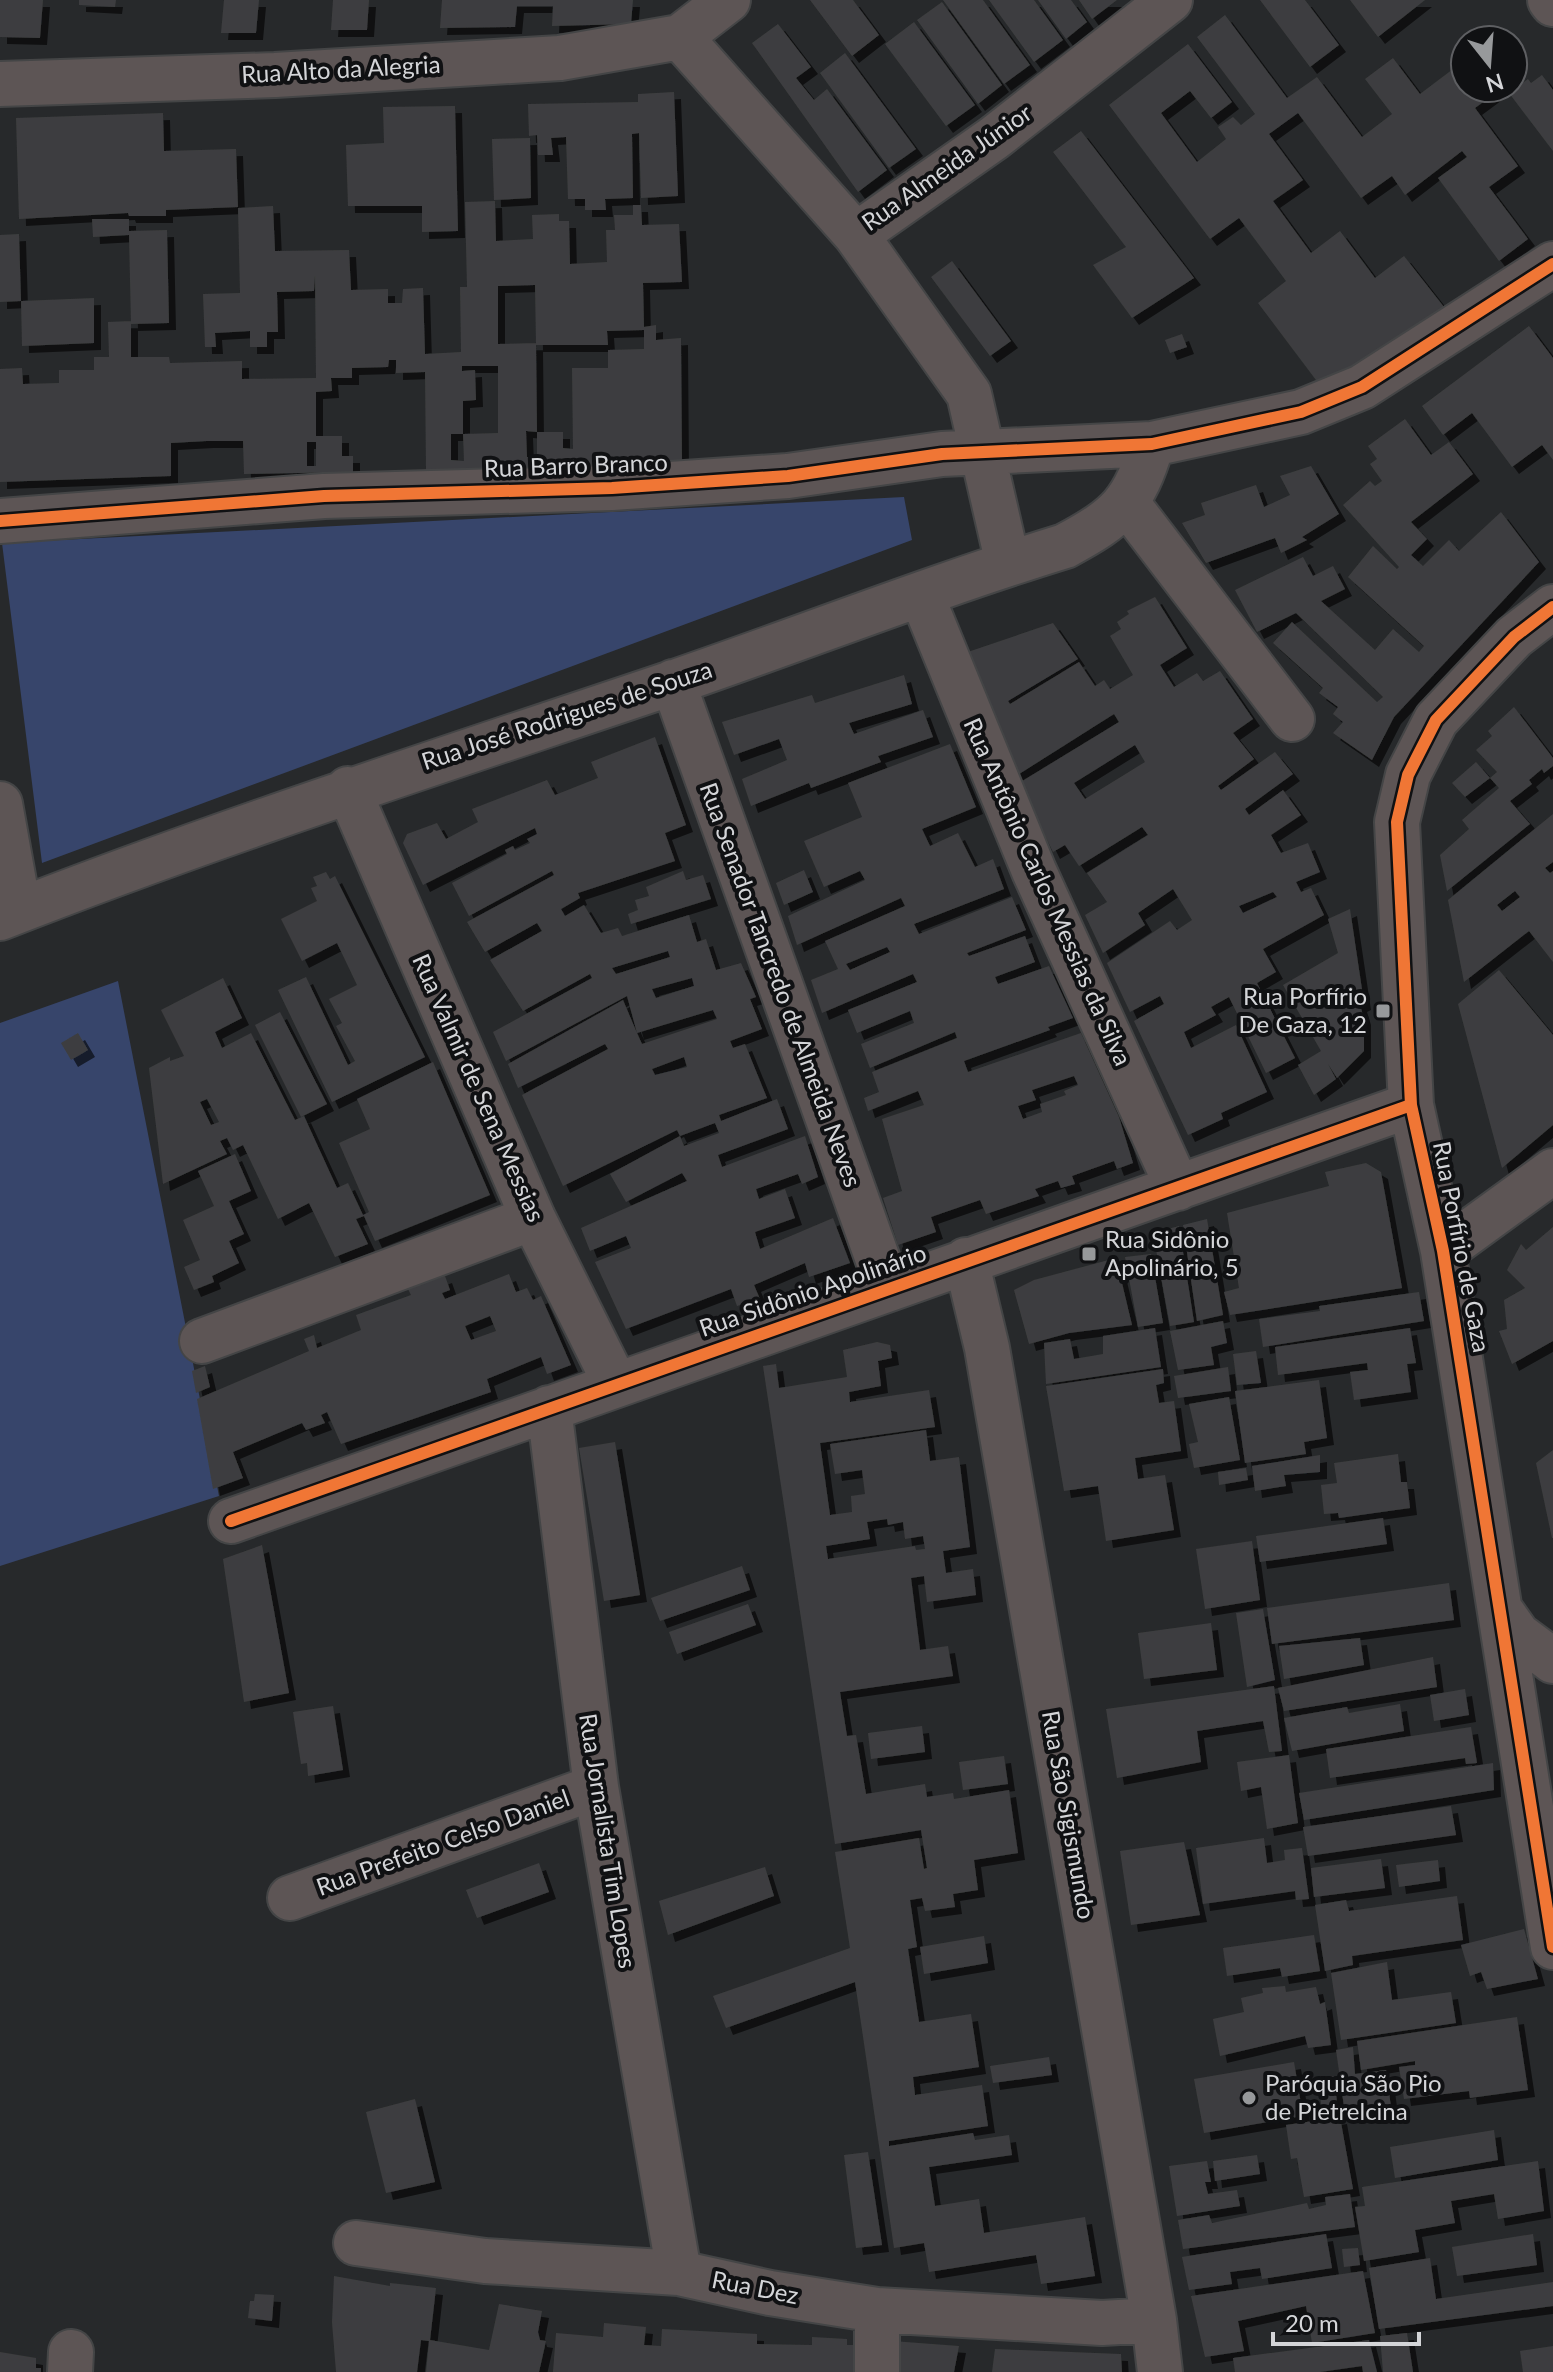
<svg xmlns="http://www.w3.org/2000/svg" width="1553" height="2372" font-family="Lato,sans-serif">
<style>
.green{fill:#37456b}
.building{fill:#3d3e3f;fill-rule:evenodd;filter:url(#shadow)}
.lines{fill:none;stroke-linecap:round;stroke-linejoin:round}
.minor-casing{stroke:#444546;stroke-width:48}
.minor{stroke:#5d5555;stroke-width:44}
.cycleway-casing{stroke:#101113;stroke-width:17}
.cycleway{stroke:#f07635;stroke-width:12}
.poi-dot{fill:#97999b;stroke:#101113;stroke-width:3}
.labels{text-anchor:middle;stroke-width:8;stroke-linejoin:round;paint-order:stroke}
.street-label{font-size:24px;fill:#d4d5d8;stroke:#101113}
.poi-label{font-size:24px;fill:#d4d5d8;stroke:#101113;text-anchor:start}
</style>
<defs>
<filter id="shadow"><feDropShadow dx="7" dy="7" stdDeviation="0" flood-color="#0009"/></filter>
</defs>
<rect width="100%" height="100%" fill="#27292b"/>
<path class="green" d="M904,497L912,540L42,863L2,543Z
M118,981L219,1496L0,1566V1023Z"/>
<path class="building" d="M0,0H43L40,38L0,37Z
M79,0H116L115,7L79,5Z
M224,0H259L256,33H221Z
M333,0H369L367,30H331Z
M442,0H633L631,24L552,26L553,6H517L515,27L440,28Z
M810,0H853L879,35L852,56Z
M943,0H983L1030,65L1004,84Z
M989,0H1034L1063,40L1034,62Z
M1038,0H1071L1087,22L1066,39Z
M1079,0H1117L1092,19Z
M1260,0H1305L1339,45L1310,67Z
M1350,0H1425L1378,37Z
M942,2L1002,85L978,104L917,20Z
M1225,15L1287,98L1317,77L1362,137L1392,114L1365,79L1393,58L1420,94L1465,60V88H1502L1475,108L1518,166L1489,187L1528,239L1499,261L1438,178L1467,157L1462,151L1405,195L1392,176L1361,198L1298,113L1269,134L1303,180L1273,201L1311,253L1340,231L1375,278L1404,256L1444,307L1325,392L1258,303L1286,281L1239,218L1210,239L1109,105L1188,44L1232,102L1211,118L1190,91L1161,113L1197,162L1226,139L1218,127L1233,117L1241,125L1255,114L1197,37Z
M914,22L975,105L946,126L885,44Z
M778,24L811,67L796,78L814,100L827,89L887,170L858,192L752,43Z
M845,53L916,149L889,168L820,73Z
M1542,75L1553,90V151L1509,93L1528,79L1531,83Z
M674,92L678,196L641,198L639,133L632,134L633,198L605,199L606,210H585V199H568L566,137L551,138L553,155H538L537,135L529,136L528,104L638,102V94Z
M455,106L458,231L422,232V206H348L346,145L384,143L383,107Z
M163,113L164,151L236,149L238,207L166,210V216H129L128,213L19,219L16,118Z
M1081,131L1194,278L1132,318L1093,265L1126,247L1053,152Z
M530,138L531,198L494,200L492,139Z
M495,201L496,241L533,239L532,215L559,214V221H569L570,264L607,262L606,230H615L614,215H633V205H641L642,225L679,224L682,282L643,283L644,327L656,325V340L681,338L682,465L426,470L425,372L396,373V360H389L388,367L352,368V378H331L332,391L316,392V436H342V456H353V472L244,474L243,441H207L171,443V476L0,482V369L22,368L23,384L59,383V370H94V357H109L108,322L131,321V357H169L170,363L242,361V379L316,378L315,276L314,291L277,292L278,332H267V347H250V331L215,333L216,347H205L203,294L240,293L238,208L273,206L275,251L349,250L351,290L388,289V303H402L403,289L423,288L425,354L461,352L460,287H467L465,202ZM535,285L536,345H608L607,331L644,330V349L608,350V368H572L573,449L563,448V432H537V457H527L526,431L537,432L536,343L498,344V286ZM462,366H498V433L463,434L464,461L451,460V434H463V401L476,400L475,370L462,371ZM307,442H316V466H307Z
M92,219H129V231L167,230L169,323L131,324L129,235L93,237Z
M19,234L21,301L0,302V235Z
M952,261L1011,341L990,356L931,277Z
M94,298V343L22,346L21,301Z
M1529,326L1553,358V460L1542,445L1512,467L1472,413L1443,435L1422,406Z
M1182,334L1187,347L1170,353L1165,340Z
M1405,419L1431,455L1449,442L1473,474L1411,522L1427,539L1411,555L1423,566L1449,540L1459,551L1501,512L1539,562L1394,717L1372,760L1333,733L1343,722L1333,714L1338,707L1319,693L1323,688L1273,643L1292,622L1377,702L1383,697L1296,613L1257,632L1235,590L1303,557L1313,576L1333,566L1345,589L1321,601L1375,650L1393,629L1419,652L1424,646L1348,577L1373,546L1397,569L1399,567L1343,505L1370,481L1375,486L1382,481L1370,464L1377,459L1368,446Z
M1311,466L1339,514L1302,537L1307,540L1281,553L1275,538L1206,563L1182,523L1205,515L1201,503L1256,485L1264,507L1290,495L1280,476Z
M1155,597L1187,648L1160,665L1174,687L1197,673L1203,681L1220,671L1253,719L1233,733L1254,759L1218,786L1221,790L1275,752L1293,774L1245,809L1249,815L1283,790L1301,815L1271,835L1281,853L1308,843L1320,872L1296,882L1301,892L1311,888L1324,915L1263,949L1276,972L1257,983L1295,1058L1266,1073L1229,997L1211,1007L1216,1015L1184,1032L1191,1048L1236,1025L1267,1092L1221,1113L1223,1119L1188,1135L1134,1021L1164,1004L1160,996L1130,1012L1107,963L1170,921L1177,930L1192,920L1173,889L1138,913L1145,925L1103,953L1085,915L1107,902L1087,873L1148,835L1142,827L1079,866L1065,845L1053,852L1019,783L1119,722L1114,714L1016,776L956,656L1053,623L1078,659L1008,701L1010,704L1079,662L1095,686L1104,680L1110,689L1133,675L1110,636L1121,629L1117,622L1129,614L1127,611ZM1135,745L1145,762L1085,799L1074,783ZM1273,892L1277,897L1243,913L1239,906Z
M904,675L912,704L849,723L854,734L923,710L933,737L878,756L881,762L811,788L809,783L751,806L742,779L787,760L779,739L734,755L722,722L812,695L815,703Z
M1514,707L1553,758V766L1544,773L1542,769L1529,780L1532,784L1510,801L1530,824L1447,891L1440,855L1469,829L1462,820L1499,788L1490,778L1465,797L1452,783L1476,762L1490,778L1497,772L1476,750L1492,736L1488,731Z
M655,737L686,825L665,833L675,861L578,893L580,898L561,909L565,916L584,905L601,933L618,928L622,936L689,915L697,942L706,939L716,970L741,963L756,997L750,999L762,1029L730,1041L733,1048L745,1044L767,1098L719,1115L721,1121L777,1099L788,1129L718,1155L722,1167L805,1136L818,1177L802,1184L798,1174L756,1189L759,1199L785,1189L795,1218L755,1232L760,1249L833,1218L850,1263L809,1277L805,1263L754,1285L760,1299L737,1306L731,1289L626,1329L595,1262L631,1248L626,1236L590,1251L581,1228L687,1181L682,1173L626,1202L610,1174L680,1136L684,1146L719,1133L715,1123L680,1136L677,1130L563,1186L522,1095L608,1049L605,1044L518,1088L508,1064L623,1000L637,1033L642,1044L717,1019L713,1010L637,1033L627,996L506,1061L493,1032L592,978L590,974L523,1011L490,960L542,931L537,923L485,952L467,922L554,875L552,871L469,916L452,883L507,854L505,850L513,846L515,850L530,843L527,839L537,834L535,828L423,885L403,843L407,834L437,823L446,839L478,822L472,809L547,780L555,795L598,778L591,762ZM668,951L670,957L616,974L612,968ZM692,978L694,986L656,998L652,989ZM684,1057L687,1067L655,1075L652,1069Z
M950,744L976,807L922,829L930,846L958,833L975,867L993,859L1004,889L914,924L919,934L1012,897L1026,930L967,953L969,956L1025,936L1035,962L995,977L998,984L1049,966L1073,1018L1048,1027L1050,1030L964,1061L968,1072L1081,1033L1119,1117L1133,1163L1117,1169L1114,1161L1072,1176L1075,1184L1061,1188L1058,1181L1035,1189L1039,1196L986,1214L980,1200L931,1217L936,1232L898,1245L883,1198L902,1191L882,1119L924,1105L918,1091L868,1111L864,1098L879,1092L872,1072L957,1038L955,1032L870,1068L861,1044L914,1023L910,1011L857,1033L848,1010L917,982L913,974L822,1013L811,980L838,969L825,941L905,906L901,898L797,945L788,916L865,880L860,871L824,887L804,841L862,817L848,783ZM887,947L890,952L850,970L846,964ZM1074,1076L1078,1085L1064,1091L1066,1095L1040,1104L1042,1112L1023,1119L1018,1106L1036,1100L1032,1090Z
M1553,814V862L1545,868L1550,873L1553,871V962L1529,931L1464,982L1448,900ZM1515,891L1520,897L1502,911L1497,905Z
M804,870L813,892L784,905L776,883Z
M683,871L686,880L703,875L711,899L631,924L628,914L638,910L635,900L649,896L646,887Z
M326,872L330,879L335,876L425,1057L332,1102L278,990L306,977L348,1065L355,1061L336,1026L342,1023L329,999L357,985L337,943L302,961L281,919L317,901L311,888L317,886L313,877Z
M1350,909L1364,1003L1360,1005L1364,1018V1051L1337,1078L1328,1064L1336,1079L1314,1095L1298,1065L1321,1051L1283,985L1338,953L1328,919Z
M1499,970L1553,1035V1125L1502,1168L1458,1004Z
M223,978L242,1018L215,1032L222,1048L251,1033L295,1120L304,1116L337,1188L348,1183L363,1215L369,1212L339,1143L370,1129L357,1099L433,1062L490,1195L375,1241L364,1216L356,1219L368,1244L335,1257L309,1203L278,1219L243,1145L233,1150L227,1138L220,1141L227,1154L163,1184L149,1068L170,1057V1061L184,1056L161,1010ZM207,1099L219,1122L211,1125L200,1102Z
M280,1012L327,1104L301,1117L255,1025Z
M78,1033L88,1050L71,1060L61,1043Z
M235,1154L251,1191L229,1201L244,1234L229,1241L239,1263L212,1276L214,1282L194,1290L184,1267L200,1260L183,1220L214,1206L198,1171Z
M1366,1163L1381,1172L1402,1288L1230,1315L1224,1292L1239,1288L1227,1213L1329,1186L1325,1172Z
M1207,1219L1223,1315L1197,1321L1183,1225Z
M1179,1226L1194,1322L1170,1326L1153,1233Z
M1553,1227V1341L1512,1364L1499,1331L1507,1329L1504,1300L1525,1288L1507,1270L1521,1244L1526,1250Z
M1151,1254L1163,1323L1138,1327L1125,1257Z
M1116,1258L1132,1325L1069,1333L1029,1344L1014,1290L1034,1280Z
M509,1274L516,1292L527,1288L533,1300L541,1296L571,1365L547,1374L541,1357L487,1379L491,1392L341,1444L327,1412L321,1415L325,1423L306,1430L302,1423L233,1452L243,1478L213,1489L197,1399L309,1351L304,1339L314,1335L317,1348L361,1330L356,1315L411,1295L408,1289L445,1276L450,1290L442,1293L445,1299ZM490,1316L496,1331L471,1340L465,1326Z
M1419,1292L1424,1321L1263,1347L1259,1319L1320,1311L1319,1306Z
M1223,1321L1227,1343L1211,1347L1214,1365L1178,1370L1170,1331Z
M1155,1328L1161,1367L1046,1384L1044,1343L1070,1339L1074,1359L1103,1354V1336Z
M1410,1328L1416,1363L1407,1364L1411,1392L1354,1400L1350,1372L1368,1370L1367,1363L1278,1375L1275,1347Z
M877,1342L890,1345L892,1358L878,1361L881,1386L849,1392L850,1402L929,1390L935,1427L820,1443L830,1515L852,1512L851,1496L865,1494L862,1470L835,1474L830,1444L926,1430L930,1461L959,1457L970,1547L943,1551L946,1573L973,1569L976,1595L927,1602L924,1576L911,1578L920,1650L948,1646L953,1676L840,1692L847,1736L856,1735L866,1794L925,1784L927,1797L953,1793L954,1799L1009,1790L1018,1853L974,1860L978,1890L953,1894L955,1907L925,1911L922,1898L910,1900L917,1947L908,1949L919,2022L971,2014L979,2067L913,2077L915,2095L982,2085L988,2126L889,2141V2146L973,2133L975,2140L1009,2135L1012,2155L929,2167L935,2206L979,2199L984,2233L1085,2217L1095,2276L1041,2284L1036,2255L929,2272L924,2243L894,2248L855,1982L726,2028L713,1996L850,1948L835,1852L919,1838L924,1869L927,1868L921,1830L835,1844L763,1366L776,1364L779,1388L847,1377L843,1350ZM887,1519L888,1525L903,1522L905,1539L923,1536L925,1549L916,1550L915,1546L828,1559L826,1546L870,1539L867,1522Z
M1256,1351L1261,1383L1237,1385L1233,1354Z
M205,1366L210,1387L196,1393L192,1371Z
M1228,1367L1231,1391L1178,1398L1174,1376Z
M1163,1369L1164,1383L1156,1385L1159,1403L1174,1401L1181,1451L1135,1458L1138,1479L1165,1475L1174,1530L1106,1541L1098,1486L1064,1491L1046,1386Z
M1319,1380L1327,1438L1304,1442L1306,1454L1245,1463L1235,1391Z
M1229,1397L1240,1460L1194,1468L1189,1444L1198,1442L1189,1404Z
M615,1442L640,1595L604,1601L579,1448Z
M1553,1450V1538H1552L1536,1463Z
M1398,1454L1401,1482H1407L1410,1508L1339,1518L1338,1513L1324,1514L1321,1485L1337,1483L1334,1463Z
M1320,1455V1472L1284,1475L1286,1486L1255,1491L1252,1466Z
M1246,1468L1248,1480L1219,1485L1218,1472Z
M1383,1518L1387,1544L1260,1562L1256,1536Z
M1252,1541L1260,1600L1205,1609L1196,1549Z
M262,1545L289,1693L244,1702L223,1559Z
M742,1566L750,1590L660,1621L651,1598Z
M1449,1583L1454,1620L1272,1644L1267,1608Z
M748,1604L756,1625L677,1654L669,1632Z
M1263,1609L1275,1680L1247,1687L1236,1613Z
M1211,1623L1217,1670L1144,1679L1138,1633Z
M1360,1638L1364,1665L1284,1679L1279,1646Z
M1433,1657L1437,1687L1284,1711L1278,1688Z
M1274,1686L1282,1751L1269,1752L1263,1721L1197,1731L1201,1762L1117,1778L1106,1709Z
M1465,1689L1469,1715L1434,1721L1430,1695Z
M1400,1704L1404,1731L1292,1751L1284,1718L1347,1707L1349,1713Z
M333,1706L343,1770L308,1776L307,1763L301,1764L293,1712Z
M922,1726L925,1752L871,1759L868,1733Z
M1471,1727L1477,1763L1466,1764L1465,1758L1330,1778L1326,1749Z
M1289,1755L1298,1823L1267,1829L1261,1787L1241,1791L1237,1762Z
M1004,1756L1008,1784L963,1790L959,1762Z
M1493,1763L1494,1790L1304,1820L1299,1793Z
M1451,1806L1456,1835L1308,1856L1303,1827Z
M1264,1838L1267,1863L1285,1860L1284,1850L1302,1848L1309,1899L1296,1900L1295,1891L1203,1904L1196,1848Z
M1184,1842L1200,1915L1131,1925L1120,1851Z
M1381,1859L1385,1888L1314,1897L1311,1868Z
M1438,1860L1440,1881L1399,1887L1396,1865Z
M539,1863L549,1892L477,1918L466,1890Z
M765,1867L774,1896L668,1935L659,1901Z
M1457,1896L1463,1940L1352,1956L1353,1965L1325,1971L1315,1905L1346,1900L1349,1911Z
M1524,1929L1538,1979L1487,1989L1481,1972L1470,1976L1461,1945Z
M1314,1935L1320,1971L1282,1977L1280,1968L1227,1976L1223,1948Z
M984,1936L988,1963L924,1974L920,1947Z
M1387,1962L1392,2000L1451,1992L1456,2023L1341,2040L1331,1973Z
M1285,1986L1286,1992L1316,1987L1320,2004L1325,2002L1331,2045L1308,2048L1305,2036L1220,2056L1213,2019L1244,2012L1241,1998L1263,1993L1262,1988Z
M1517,2017L1528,2090L1470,2098L1469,2091L1404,2099L1399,2067L1415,2065V2061L1361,2070L1357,2041Z
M1353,2047L1355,2074L1386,2070L1391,2107L1345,2113L1336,2050Z
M1049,2057L1052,2075L993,2083L990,2066Z
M1294,2062L1303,2116L1204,2133L1194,2079Z
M1334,2076L1338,2111L1322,2113L1318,2077Z
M415,2099L435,2182L386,2193L366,2112Z
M1340,2117L1353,2189L1304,2197L1297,2158L1291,2159L1286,2125Z
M1494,2130L1498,2160L1395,2178L1390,2147Z
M868,2152L882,2245L856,2248L844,2155Z
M1257,2155L1260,2174L1215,2181L1213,2161Z
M1207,2161L1211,2182H1205L1208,2194L1237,2190L1240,2206L1177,2216L1169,2166Z
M1538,2161L1544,2211L1498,2219L1494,2194L1451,2201L1455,2223L1415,2230L1419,2252L1364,2261L1355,2207L1365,2206L1362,2187Z
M1350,2194L1355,2227L1183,2249L1178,2220L1209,2215L1212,2223L1307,2203L1309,2209L1326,2205L1325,2197Z
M1326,2234L1332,2268L1262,2279L1260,2268L1230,2272L1232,2284L1189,2290L1182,2257Z
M1533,2234L1537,2265L1457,2276L1452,2247Z
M1358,2248L1360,2265L1344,2267L1342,2249Z
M1430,2258L1436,2299L1553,2282V2306L1379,2329L1369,2268Z
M1363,2271L1375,2333L1312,2343L1306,2306L1238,2321L1244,2351L1205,2357L1191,2296Z
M334,2276L390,2286V2283L436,2288L430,2340L489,2350L499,2304L542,2311L538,2332L540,2340L546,2341L539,2372H426L429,2341L421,2340L417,2372H336L332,2322Z
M255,2294L274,2295L272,2321L248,2318L250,2301H254Z
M604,2323L646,2327L644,2345L661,2346L662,2329L757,2334V2344L812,2345V2337L847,2339V2345H870L869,2372H553L556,2333L603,2337Z
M1407,2333L1413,2372H1383L1380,2336Z
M1369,2340L1377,2372H1363L1362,2366L1320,2372H1235L1233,2358Z
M892,2341L959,2346L954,2372H889Z
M1553,2346V2372H1523L1520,2351Z
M995,2349L1121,2354L1122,2372H992Z
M0,2352L36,2358V2368H41V2372H0Z"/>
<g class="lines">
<defs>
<path id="minor" d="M1550,0L1553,4
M680,37L856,235L994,138L1170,0
M0,84L275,75L560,58L680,37L728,0
M856,235L969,394L1008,564
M1127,503L1292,719
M0,521L324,496L612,488L788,476L942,454L1152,444L1301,412L1362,387L1553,264
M921,594L1034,871L1178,1188
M1553,607L1514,637L1436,720L1408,775L1397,822L1411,1105L1443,1251L1553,1947
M673,682L888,1288
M348,789L533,1218L615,1383
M0,804L19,910
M0,918C222,831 447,759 672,683C803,638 932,587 1065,546C1119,517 1134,503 1152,444
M1443,1251L1553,1171
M966,1260L987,1348L1154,2320L1160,2372
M202,1341L533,1218
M549,1408L596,1787L679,2273
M231,1521L1411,1105
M1501,1611L1518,1635L1553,1661
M290,1898L596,1787
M356,2243L485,2261L679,2273L770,2293L877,2310L1102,2323L1154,2320
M70,2372L71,2352
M877,2372V2310"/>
</defs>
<use href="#minor" class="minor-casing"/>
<use href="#minor" class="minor"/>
<defs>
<path id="cycleway" d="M0,521L324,496L612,488L788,476L942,454L1152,444L1301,412L1362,387L1553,264
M1553,607L1514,637L1436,720L1408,775L1397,822L1411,1105L1443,1251L1553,1947
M231,1521L1411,1105"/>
</defs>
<use href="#cycleway" class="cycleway-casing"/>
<use href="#cycleway" class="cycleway"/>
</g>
<g class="poi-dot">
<rect x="1375" y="1003" width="16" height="16" rx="4"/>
<rect x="1081" y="1246" width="16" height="16" rx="4"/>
<circle cx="1249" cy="2098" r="8"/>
</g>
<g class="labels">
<g class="street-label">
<text transform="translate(341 70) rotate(-3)" y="8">Rua Alto da Alegria</text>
<text transform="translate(947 168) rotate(-35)" y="8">Rua Almeida Júnior</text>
<text transform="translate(576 466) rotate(-2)" y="8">Rua Barro Branco</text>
<text transform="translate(567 716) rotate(-18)" y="8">Rua José Rodrigues de Souza</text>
<text transform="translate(1047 892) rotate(66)" y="8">Rua Antônio Carlos Messias da Silva</text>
<text transform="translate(780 985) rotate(70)" y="8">Rua Senador Tancredo de Almeida Neves</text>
<text transform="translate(478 1088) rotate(66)" y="8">Rua Valmir de Sena Messias</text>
<text transform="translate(1461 1247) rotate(79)" y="8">Rua Porfírio de Gaza</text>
<text transform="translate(813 1291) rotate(-19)" y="8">Rua Sidônio Apolinário</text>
<text transform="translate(1068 1815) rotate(80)" y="8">Rua São Sigismundo</text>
<text transform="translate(607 1841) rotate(81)" y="8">Rua Jornalista Tim Lopes</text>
<text transform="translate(443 1843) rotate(-20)" y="8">Rua Prefeito Celso Daniel</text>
<text transform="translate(755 2288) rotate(11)" y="8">Rua Dez</text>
</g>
<g class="poi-label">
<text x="1367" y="1005" text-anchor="end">Rua Porfírio<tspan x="1367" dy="28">De Gaza, 12</tspan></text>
<text x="1105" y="1248">Rua Sidônio<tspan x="1105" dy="28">Apolinário, 5</tspan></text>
<text x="1265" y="2092">Paróquia São Pio<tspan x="1265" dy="28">de Pietrelcina</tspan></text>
</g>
</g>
<g transform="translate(1489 64) rotate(163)"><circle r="38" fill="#101113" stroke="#5e5f62" stroke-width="2"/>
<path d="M0-6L14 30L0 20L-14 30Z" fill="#97999b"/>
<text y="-12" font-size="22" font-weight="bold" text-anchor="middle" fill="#d4d5d8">N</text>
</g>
<path d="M1273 2332v12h146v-12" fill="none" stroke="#d4d5d8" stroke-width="4"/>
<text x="1285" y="2332" font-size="24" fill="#d4d5d8" stroke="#101113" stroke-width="6" paint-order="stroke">20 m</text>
</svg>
